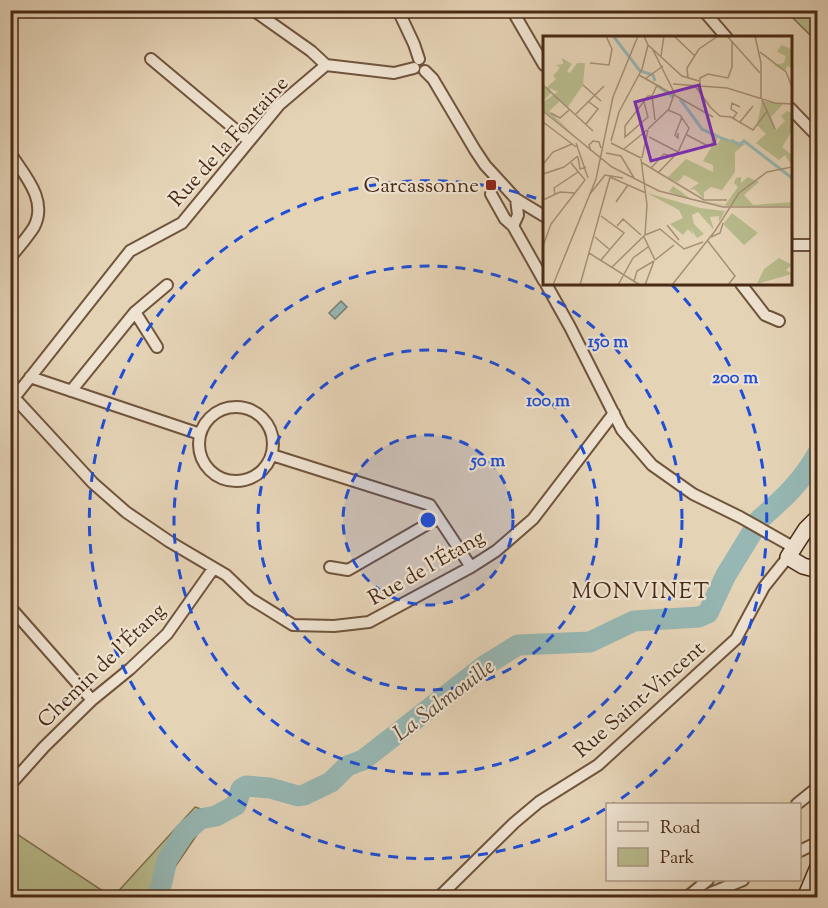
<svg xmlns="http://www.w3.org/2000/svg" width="828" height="908" font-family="'Sorts Mill Goudy',serif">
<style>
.green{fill:#b8bb8c;stroke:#807250;stroke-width:1.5}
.water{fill:#96b7b3;stroke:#777f73;stroke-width:1.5}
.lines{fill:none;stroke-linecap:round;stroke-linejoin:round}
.river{stroke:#96b7b3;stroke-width:21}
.street-casing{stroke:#70543c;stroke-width:14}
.secondary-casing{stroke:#492a14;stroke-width:18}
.street{stroke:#eee2d0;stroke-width:10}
.secondary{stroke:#eee2d0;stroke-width:15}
.ring{fill:none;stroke:#1d4ed8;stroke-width:3;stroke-dasharray:10 8}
.poi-dot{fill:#8f2418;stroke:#eee2d0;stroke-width:2}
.labels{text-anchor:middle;stroke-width:4.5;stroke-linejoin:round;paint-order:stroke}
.street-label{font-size:21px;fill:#492a14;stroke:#eee2d0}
.poi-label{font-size:21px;fill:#492a14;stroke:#eee2d0;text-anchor:end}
.neighbourhood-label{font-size:22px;letter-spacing:1.5px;fill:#492a14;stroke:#eee2d0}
.water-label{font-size:22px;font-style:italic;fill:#584634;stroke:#eee2d0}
.inset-river{fill:none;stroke:#96b7b3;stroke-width:3}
.inset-road{fill:none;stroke:#a78f75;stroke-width:1.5}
.view{fill:#7b2cbf;fill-opacity:0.15;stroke:#7b2cbf;stroke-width:3}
.inset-edge{fill:none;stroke:#492a14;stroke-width:3}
.centre{fill:#1d4ed8;stroke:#eee2d0;stroke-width:3}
.ring-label{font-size:18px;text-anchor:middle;font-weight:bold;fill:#1d4ed8;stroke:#eee2d0;stroke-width:4.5;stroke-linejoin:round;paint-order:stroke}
</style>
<rect width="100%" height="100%" fill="#e5d3b6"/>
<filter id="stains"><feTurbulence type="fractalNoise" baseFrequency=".00333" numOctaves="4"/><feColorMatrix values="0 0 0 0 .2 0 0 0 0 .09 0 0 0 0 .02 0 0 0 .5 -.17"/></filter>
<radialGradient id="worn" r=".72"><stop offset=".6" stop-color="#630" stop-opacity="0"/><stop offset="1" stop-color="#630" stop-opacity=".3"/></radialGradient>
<path class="green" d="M795,10L817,11V42L789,14Z
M195,807L207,811V820L162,886L158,897H113Z
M11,830L112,897H11Z"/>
<path class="water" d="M341,301L347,307L335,319L329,313Z"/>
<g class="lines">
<path class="river" d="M759,520C784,498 801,483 818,453
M156,898L161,886L167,860L184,833L200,819L216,816L236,805L241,789L246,786L270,788L298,796L304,795L331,782L347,766L363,760L484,666L518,645L590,642L634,621L699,617L708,613L726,575L753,531"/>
<defs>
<path id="street" d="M253,10L311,51L326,65L394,73L414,68
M398,10L414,44L419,59
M512,10L544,65
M703,10L727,38
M151,59L249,141
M425,71L433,79L475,150L485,165L516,199L518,215L513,226L544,281
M790,108L818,137
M10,153C25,176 48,200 34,227C27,238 18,248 10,258
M491,194L505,219L513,226
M516,199L544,216
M790,245H818
M546,284L570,327L622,430L652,465L693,494L740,517L793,547
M741,284L765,315L779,321
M135,312L157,347
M30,377L200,434
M71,391L135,312L167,285
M10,393L93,483L126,512L170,542L226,575L251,599L293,625L334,626L369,622L471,567L496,551L533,519L614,413
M14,398L130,251L182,223L279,105L326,65
M199 444a37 37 0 1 1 74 0a37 37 0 1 1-74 0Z
M272,455L430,505L471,567
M330,567L348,570L438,518
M10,607L92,700
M10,785L44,747L92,700L130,669L167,634L213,569
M797,804L818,787
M800,851L814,844H818
M438,898L514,823L539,802L598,765L736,639L764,587L788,557
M686,898L708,880
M699,898L743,880"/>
<path id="secondary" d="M818,517L806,529L788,557L803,566L818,570
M805,898L818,867"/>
</defs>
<use href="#street" class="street-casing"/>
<use href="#secondary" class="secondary-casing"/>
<use href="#street" class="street"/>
<use href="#secondary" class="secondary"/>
</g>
<circle cx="428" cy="520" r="85" fill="#1d4ed8" fill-opacity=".12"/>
<g class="ring">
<circle cx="428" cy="520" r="85"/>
<circle cx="428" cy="520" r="170"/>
<circle cx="428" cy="520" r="254"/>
<path d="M605 809A339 339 0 1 1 544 201M672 285A339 339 0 0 1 613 804"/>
</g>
<rect class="poi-dot" x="485" y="179" width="12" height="12" rx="3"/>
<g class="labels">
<g class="street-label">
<text transform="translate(228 141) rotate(-48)" y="7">Rue de la Fontaine</text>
<text transform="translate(426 567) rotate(-30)" y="7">Rue de l'Étang</text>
<text transform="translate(101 665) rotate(-44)" y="7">Chemin de l'Étang</text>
<text transform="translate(639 699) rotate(-41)" y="7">Rue Saint-Vincent</text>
</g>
<g class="poi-label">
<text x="479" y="192">Carcassonne</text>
</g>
<g class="neighbourhood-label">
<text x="641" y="598">MONVINET</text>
</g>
<g class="water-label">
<text transform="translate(443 699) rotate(-37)" y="8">La Salmouille</text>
</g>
</g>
<g transform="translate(543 36)">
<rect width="249" height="249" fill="#e5d3b6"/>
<path d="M238,9L249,13V32L244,30L242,35L231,29L241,27L243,20L234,16ZM19,22L29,28L24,35L27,37L34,27H42L40,49L24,72L17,65L6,75L35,103L0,74V66L15,56L7,52L8,57L0,65V50L3,52L13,43L10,40L17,32L13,29L20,28ZM219,65L240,68L228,81L233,94L242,85L238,80L244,75L249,77V95L239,111L249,119V130L242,119L236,124L213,107L223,98L214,89ZM161,95L175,99L173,110L179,101L202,108L192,116V136L179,154L168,151L161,156V163L151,153L146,154L156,147L149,143L141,139L135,146L124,142L143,123L170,136V129L160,125L168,112L169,100ZM198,141V147L205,141L216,146L201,159L210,169L249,166V170H185L148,164L126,156L130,150L148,163L182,169L195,151L191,147L193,142ZM104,157L157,172L182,175L176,186V180L167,181L171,194L155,176L149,179L151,188L161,198L154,202L148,193L150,199L145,193L140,199L127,188L140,182L136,174ZM189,177L215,197L201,209L180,188ZM236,222L249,229L243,234L249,238L214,248L221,233Z" fill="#b8bb8c"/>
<path class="inset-river" d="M71,1L97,35L110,39L112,45M115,50L130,61M137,63L159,93L185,105M188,104L196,109L201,105L249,142"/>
<path class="inset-road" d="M131,0L152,20M184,0L217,37M212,0L218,27V62L232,93M105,9L139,40L156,45M109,12L132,58M217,16L243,36L249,51M118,20L121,0M47,27L66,29L69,13L63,0M96,39L170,81M145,42L144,32L156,13L175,0M102,43L120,30M130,48L184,52L232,67L249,68M0,49L50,95M40,49L58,65M152,50L168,72M157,51V42L165,38L185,42L189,31V6M101,66L105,81L82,101V90L105,60H109M168,72L177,80L188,81L210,94L225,74M0,75L69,131L116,155L180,171H249M8,77L17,82L26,74M32,79L61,50M190,82L194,77L188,73L189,67L197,71M112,84L109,60L114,49M0,86L33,111M197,86L210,70M43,88L55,73L46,66M105,93L126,73L131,58M135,97V102L132,99L139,81M144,99L165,110M106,101L135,116M68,105L76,76L99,33L105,9L101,0M33,107L45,142M68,107L98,122M81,113L104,94M48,115L46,109L50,105L56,106L58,112M63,117L78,120L91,142M35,121L37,133L43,131M99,122L105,94M98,123L104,169L102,199M98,126L161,164H184M1,127L10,116L29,108M108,132L121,118L131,121M115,137L135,116L146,92L137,79L125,74M0,138L21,131L35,120M12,158L11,152L35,136M47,158L62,139L80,142M0,164L17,156L32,157M73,166L85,149M124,189L136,204M74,190L80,183L98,199M102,199L117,193L141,213L160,206M52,201L66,213M101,201L112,224M168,201L177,197L180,187M164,204L192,240L185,249M0,210L8,188L42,144L28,127M46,217L97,249M58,224L81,197L58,180M112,224L131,209M69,231L102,199M91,245L94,235L111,225M10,249L53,143L70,61L95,0M37,249L67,141L103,157M75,249L90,222L105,211M102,249L111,225M129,249L172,195L196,157L224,136L249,131"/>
<path class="view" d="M156,49L172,108L108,125L92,66Z"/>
<rect width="249" height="249" class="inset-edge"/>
</g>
<circle cx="428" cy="520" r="9" class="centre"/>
<g class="ring-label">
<text x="608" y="347">150 m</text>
<text x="735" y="383">200 m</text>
<text x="548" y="406">100 m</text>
<text x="488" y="466">50 m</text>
</g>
<rect width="828" height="908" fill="none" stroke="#e5d3b6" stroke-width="36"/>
<rect x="12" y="12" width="804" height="884" fill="none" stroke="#492a14" stroke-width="3"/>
<rect x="18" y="18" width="792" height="872" fill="none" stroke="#492a14" stroke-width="1.5"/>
<rect x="606" y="803" width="195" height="78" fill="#eee2d0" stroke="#ac9885" stroke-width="1.5"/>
<rect x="618" y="822" width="30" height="9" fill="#eee2d0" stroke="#ac9885" stroke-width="1.5"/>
<text x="660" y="833" font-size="18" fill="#492a14">Road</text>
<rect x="618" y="848" width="30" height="18" fill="#b8bb8c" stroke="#ac9885" stroke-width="1.5"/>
<text x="660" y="863" font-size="18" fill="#492a14">Park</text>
<rect width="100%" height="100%" filter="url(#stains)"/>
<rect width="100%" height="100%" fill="url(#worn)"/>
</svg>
